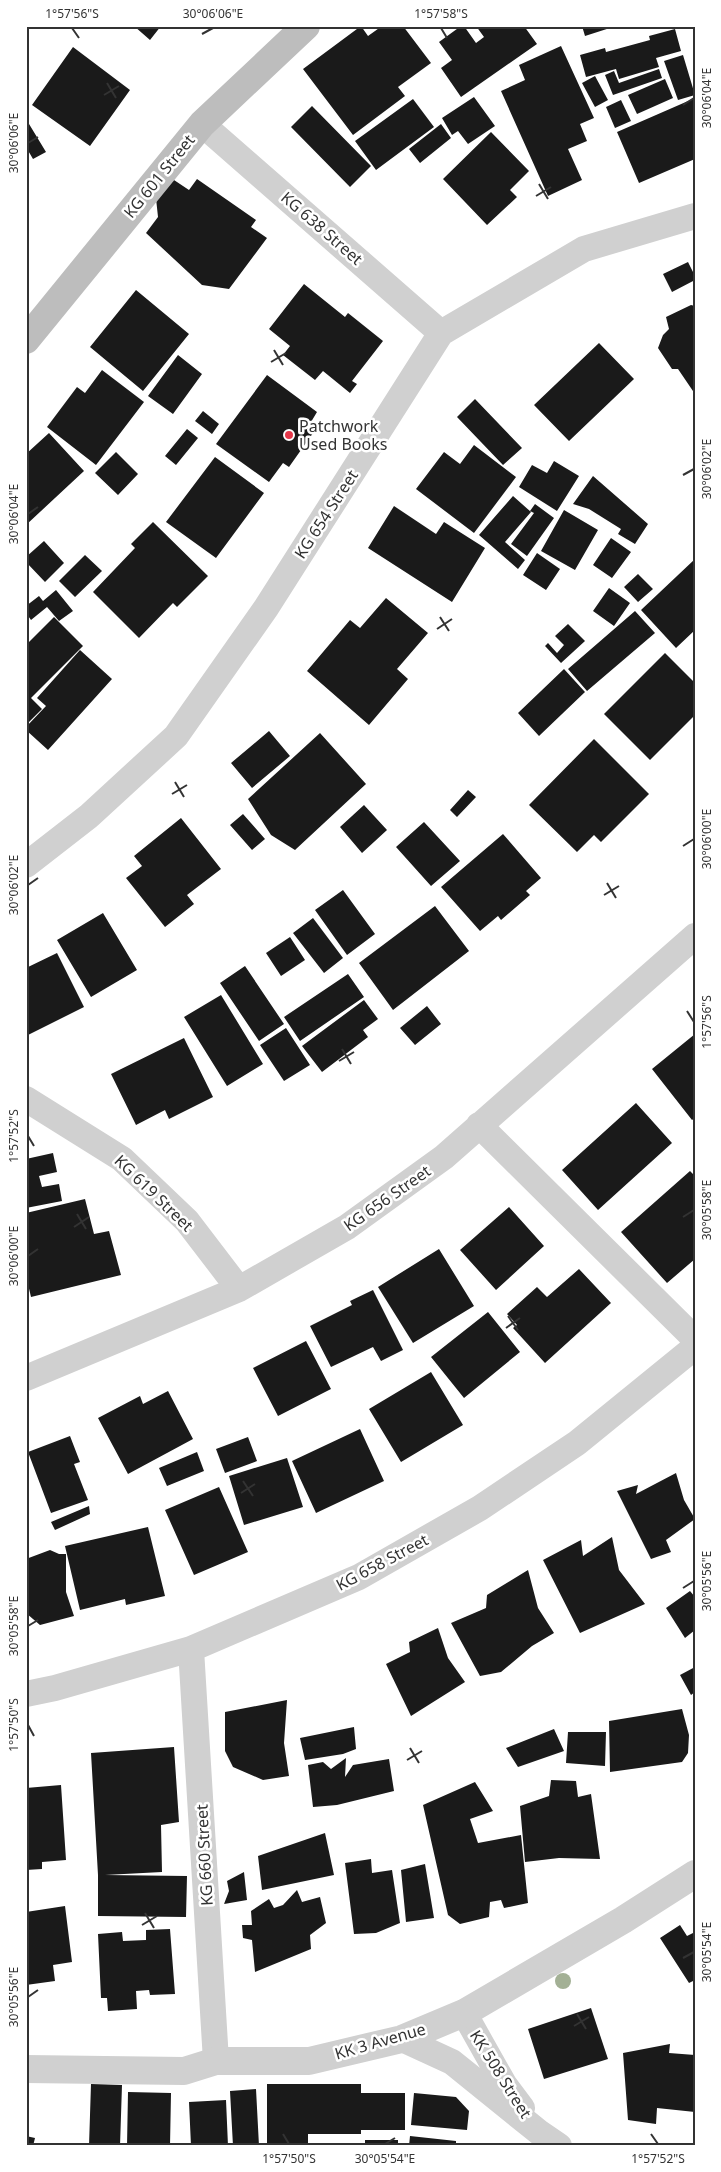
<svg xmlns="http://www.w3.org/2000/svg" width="721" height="2172" font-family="'Noto Sans',sans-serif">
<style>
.building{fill:#1a1a1a}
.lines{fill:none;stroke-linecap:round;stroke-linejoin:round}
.minor{stroke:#d0d0d0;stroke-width:26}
.tertiary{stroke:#d0d0d0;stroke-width:28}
.secondary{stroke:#bdbdbd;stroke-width:28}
.tree{fill:#a3b095}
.ticks{fill:none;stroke:#333;stroke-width:2}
.poi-dot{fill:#e6384a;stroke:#fff;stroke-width:2}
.labels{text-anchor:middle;stroke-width:5;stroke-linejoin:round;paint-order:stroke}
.street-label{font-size:16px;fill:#333;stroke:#fff}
.poi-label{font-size:16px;fill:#333;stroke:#fff;text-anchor:start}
.neatline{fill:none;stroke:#333;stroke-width:2}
.ticks-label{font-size:12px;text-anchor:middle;fill:#333}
</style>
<rect width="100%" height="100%" fill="#fff"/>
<path class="building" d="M134,26H161L150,40Z
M361,26L368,36L382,26H403L431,63L398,87L405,96L353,135L303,69Z
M461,26H464L476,43L484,37L476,26H524L537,44L461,97L441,68L452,60L439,42Z
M582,26H613V27L585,36Z
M675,29L681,51L656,58L659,67L619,79L616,69L586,77L580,55L605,48L606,52L650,40L649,36Z
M561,46L594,118L580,124L587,141L568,149L582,180L548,196L501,91L525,80L519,65Z
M73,47L130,90L90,146L32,105Z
M683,55L695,95L678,100L664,61Z
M659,69L662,78L613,95L605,75L614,71L619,83Z
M595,76L608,100L595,107L582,83Z
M665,79L673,98L637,114L628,95Z
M474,97L495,126L468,144L458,131L452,135L442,118Z
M695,98V159L639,183L617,132Z
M413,99L434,127L376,170L355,141Z
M621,100L631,121L615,128L606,107Z
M312,106L371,166L350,187L291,127Z
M26,119L46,152L33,159L26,147Z
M441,124L451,138L420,163L409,149Z
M491,132L529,171L510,190L517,197L487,225L443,179Z
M171,178L189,190L197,179L256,220L251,227L267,238L229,289L202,285L146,233L158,217L155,189Z
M688,262L695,276V280L672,292L663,274Z
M304,284L345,317L348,313L383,341L352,381L357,384L350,393L323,371L315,380L283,355L290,346L269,329Z
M136,290L189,334L143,391L90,347Z
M691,305L695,306V394L678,369H672L658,348L663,335L669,329L666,317Z
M599,343L634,379L569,441L534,405Z
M178,355L202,374L173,414L148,396Z
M102,370L144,402L96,465L47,427L77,387L85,393Z
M267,375L317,412L311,422L318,426L289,467L283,463L269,482L216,444Z
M475,399L522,448L503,465L457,417Z
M203,411L219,424L212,434L195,421Z
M187,429L198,438L176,465L165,456Z
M49,433L84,471L26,525V454Z
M474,445L516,477L474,533L416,489L444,452L460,464Z
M116,452L138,474L118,495L95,473Z
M215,457L264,493L216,558L166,522Z
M554,461L579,476L557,511L519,487L532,465L547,473Z
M593,476L648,524L635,544L618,534L621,529L589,509L573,504Z
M513,496L531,512L505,542L525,560L518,569L479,535Z
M535,504L554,518L527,556L511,544L534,513L530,511Z
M394,506L436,534L444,522L485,548L452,602L368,548Z
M564,510L598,530L575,570L541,551Z
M153,522L208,576L177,607L173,603L139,638L93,592L135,548L131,544Z
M611,538L631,552L612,578L593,565Z
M44,541L64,563L45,582L26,562V557Z
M537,553L560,569L546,590L523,575Z
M85,555L102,571L75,597L59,581Z
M695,559V630L676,648L641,610Z
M638,574L653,589L638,602L624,587Z
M609,588L630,603L614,626L593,611Z
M56,590L73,611L59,621L47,607L31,620L26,613V606L39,596L43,601Z
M386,598L428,633L397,669L408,679L369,725L307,671L350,620L360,628Z
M635,611L655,633L587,691L568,669Z
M54,617L83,646L31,698L42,709L26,725V645Z
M568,624L585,641L561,663L545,646L548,643L557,653L564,645L555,636Z
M80,650L112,679L48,750L26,730V727L46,706L37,698Z
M665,653L695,683V715L650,760L604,714Z
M564,669L585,692L539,736L518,713Z
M269,731L290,756L252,788L231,763Z
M320,733L366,784L295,850L271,835L248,799Z
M594,739L649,794L601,842L594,835L577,852L529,805Z
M468,790L476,797L457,817L450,810Z
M364,805L387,830L362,853L340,827Z
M243,814L265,839L252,850L230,825Z
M181,818L221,869L187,895L194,904L165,927L126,878L142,866L134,856Z
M424,822L460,861L431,886L396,847Z
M503,834L541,878L526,891L530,895L501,920L498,916L480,931L441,887Z
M343,890L375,934L347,955L315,910Z
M435,906L469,951L393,1010L359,963Z
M103,913L137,970L91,997L57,940Z
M313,918L343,958L324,973L293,933Z
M290,937L305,960L281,976L266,953Z
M57,953L84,1007L26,1036V968Z
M245,966L284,1024L259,1041L220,983Z
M348,974L364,997L300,1041L284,1017Z
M221,995L263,1064L227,1086L184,1017Z
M364,1000L378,1019L363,1030L368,1037L322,1072L302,1046Z
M427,1006L441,1024L415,1045L400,1028Z
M286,1028L310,1065L284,1081L260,1045Z
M695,1034V1118L692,1120L652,1069Z
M184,1038L213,1097L169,1119L165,1110L136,1125L111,1074Z
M636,1103L672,1143L598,1210L562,1170Z
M53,1153L57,1172L39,1176L42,1187L59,1184L62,1201L26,1208V1159Z
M690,1171L695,1176V1259L667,1283L621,1232Z
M85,1199L94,1234L109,1231L121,1275L31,1297L26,1276V1213Z
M509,1207L544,1246L496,1290L460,1250Z
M439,1249L474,1306L413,1343L378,1287Z
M579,1269L611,1303L545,1363L513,1328L517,1325L507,1314L537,1287L547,1297Z
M373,1290L403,1350L381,1361L373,1347L331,1367L310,1326L352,1305L350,1301Z
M488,1312L520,1352L464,1398L431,1357Z
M306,1341L331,1389L278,1416L253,1368Z
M431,1372L463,1425L401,1462L369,1409Z
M168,1391L193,1439L128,1474L98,1418L140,1396L143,1404Z
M360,1429L384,1481L316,1513L292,1461Z
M70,1436L80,1462L74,1464L88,1500L51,1513L28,1452Z
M248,1437L257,1461L225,1473L216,1449Z
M197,1452L204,1471L167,1486L159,1468Z
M287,1458L303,1507L244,1525L229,1476Z
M676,1473L684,1500L695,1519L666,1540L671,1552L651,1559L617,1491L638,1485L636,1494Z
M219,1487L248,1552L194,1575L165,1510Z
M89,1506L90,1514L55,1530L51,1522Z
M148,1527L165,1596L126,1605L125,1599L80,1610L65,1546Z
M612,1537L619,1570L645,1604L580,1633L543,1560L581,1540L583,1556Z
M50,1550L59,1554H66V1592L74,1616L40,1625L26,1613V1559Z
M528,1570L538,1608L554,1633L532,1646L501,1672L480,1676L451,1623L486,1608L487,1595Z
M690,1591L695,1597V1630L685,1638L666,1608Z
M438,1628L448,1658L465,1682L411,1716L386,1664L410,1652L409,1642Z
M695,1667V1692L691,1695L680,1675Z
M287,1700L284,1743L289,1776L263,1780L233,1767L225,1751V1712Z
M682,1709L689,1735L688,1753L682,1762L610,1772L609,1721Z
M354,1727L356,1749L343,1754L305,1760L300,1738Z
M554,1729L564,1751L518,1767L506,1748Z
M568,1732H606L605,1766L566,1763Z
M174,1747L179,1822L161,1825L162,1872L105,1875L187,1876L186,1917L98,1916V1875L91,1753Z
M346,1758L345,1777L353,1765L389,1759L394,1791L337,1805L313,1807L308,1765L323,1762L331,1769Z
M551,1780L576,1781L578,1797L591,1794L600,1859L559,1858L525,1862L520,1806L549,1796Z
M475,1782L493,1811L470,1819L478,1843L521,1835L528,1903L504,1908L501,1900L490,1902L489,1917L460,1924L448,1915L423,1805Z
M61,1785L66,1860L42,1862V1869L26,1870V1788Z
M325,1833L334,1875L262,1890L258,1856Z
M371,1859L372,1873L392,1870L400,1923L376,1933L354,1934L345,1863Z
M425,1864L434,1918L406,1922L401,1870Z
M244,1872L247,1900L224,1904L229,1891L227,1881Z
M297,1890L302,1902L320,1897L326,1923L310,1935L311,1949L255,1972L252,1940L243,1938L242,1925H252L251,1911L269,1899L274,1908L283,1905Z
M65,1906L72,1962L53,1965L55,1981L26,1985V1912Z
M680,1925L687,1936L695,1932V1980L689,1983L660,1938Z
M170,1929L175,1994L150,1995L149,1990L136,1991L137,2009L108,2011L107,1998H101L98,1934L122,1932L123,1941L146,1940V1930Z
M591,2008L608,2059L544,2079L528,2029Z
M670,2044L669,2053L695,2055V2112L657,2108L656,2124L628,2120L623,2053Z
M91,2084L122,2085L120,2146H89Z
M267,2084H361V2093H405V2130H361V2134H308V2146H267Z
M256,2089L259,2146H233L230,2091Z
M128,2092L171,2093L170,2146H127Z
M414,2093L456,2097L469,2111L467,2130L411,2125Z
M226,2100L228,2146H191L189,2102Z
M26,2136L35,2138L33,2146H26Z
M410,2136L456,2141V2146H409Z
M365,2140H398V2146H365Z"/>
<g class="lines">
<path class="minor" d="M202,124L441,333
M26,865L89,816L176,736L266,608L441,333L584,249L695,216
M26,1099L122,1159L187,1221L239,1289
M479,1125L695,1339
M26,1378L239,1289L347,1227L444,1157L695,936
M191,1649L216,2061
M26,1694L55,1688L191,1649L359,1577L480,1508L577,1443L695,1347
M464,2013L504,2084L522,2108
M402,2039L452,2062L540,2133L559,2146"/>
<path class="tertiary" d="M26,2069L184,2071L216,2061H309L402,2039L464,2013L623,1920L695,1874"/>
<path class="secondary" d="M26,340L202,124L306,26"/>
</g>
<circle class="tree" cx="563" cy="1981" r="8"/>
<path class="ticks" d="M72,28L79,38M441,28L447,38M202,34L213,28M107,83L116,98M104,95L119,86M683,105L694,98M28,143L38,137M539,184L548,199M536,196L551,187M274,350L283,365M271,362L286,353M683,475L694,469M28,514L38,507M440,617L449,631M437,629L452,619M175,782L184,797M172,794L187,785M683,846L694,839M607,883L616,898M28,885L38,878M604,895L619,886M687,1011L694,1022M342,1049L351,1064M339,1061L354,1052M28,1136L34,1146M77,1214L86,1229M683,1217L694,1210M74,1227L89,1217M28,1256L38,1249M508,1316L518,1330M506,1328L520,1318M243,1481L253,1496M241,1493L255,1484M683,1588L694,1581M28,1626L38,1620M28,1725L34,1736M410,1748L419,1763M407,1760L422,1751M145,1913L154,1928M142,1925L157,1916M683,1958L694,1952M28,1997L38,1990M577,2014L586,2029M574,2026L589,2017M283,2134L289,2144M651,2134L658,2144M385,2144L395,2138"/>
<circle class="poi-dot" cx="289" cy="435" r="5"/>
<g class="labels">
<g class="street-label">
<text transform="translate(159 176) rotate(-51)" y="6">KG 601 Street</text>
<text transform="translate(322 228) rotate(41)" y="6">KG 638 Street</text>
<text transform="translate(326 514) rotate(-57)" y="6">KG 654 Street</text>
<text transform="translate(154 1193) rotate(44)" y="6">KG 619 Street</text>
<text transform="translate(387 1198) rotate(-35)" y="6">KG 656 Street</text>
<text transform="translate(382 1562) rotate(-28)" y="6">KG 658 Street</text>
<text transform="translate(204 1855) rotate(-93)" y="6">KG 660 Street</text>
<text transform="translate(380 2041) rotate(-16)" y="6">KK 3 Avenue</text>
<text transform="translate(501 2074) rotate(58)" y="6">KK 508 Street</text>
</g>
<g class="poi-label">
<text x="299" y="432">Patchwork<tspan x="299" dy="18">Used Books</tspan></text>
</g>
</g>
<rect width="721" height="2172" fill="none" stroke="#ffffff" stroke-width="55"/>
<rect x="28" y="28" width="666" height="2116" class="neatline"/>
<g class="ticks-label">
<text x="72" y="18">1°57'56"S</text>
<text x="213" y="18">30°06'06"E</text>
<text x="441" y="18">1°57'58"S</text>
<text transform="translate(707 98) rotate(-90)" y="4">30°06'04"E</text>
<text transform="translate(14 143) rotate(-90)" y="4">30°06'06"E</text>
<text transform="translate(707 469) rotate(-90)" y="4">30°06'02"E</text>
<text transform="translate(14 514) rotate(-90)" y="4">30°06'04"E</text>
<text transform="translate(707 839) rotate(-90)" y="4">30°06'00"E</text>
<text transform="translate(14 885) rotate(-90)" y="4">30°06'02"E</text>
<text transform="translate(707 1022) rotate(-90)" y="4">1°57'56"S</text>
<text transform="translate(14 1136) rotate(-90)" y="4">1°57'52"S</text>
<text transform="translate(707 1210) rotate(-90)" y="4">30°05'58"E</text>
<text transform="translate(14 1256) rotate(-90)" y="4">30°06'00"E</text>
<text transform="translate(707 1581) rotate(-90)" y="4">30°05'56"E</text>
<text transform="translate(14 1626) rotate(-90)" y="4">30°05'58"E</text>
<text transform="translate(14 1725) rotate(-90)" y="4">1°57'50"S</text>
<text transform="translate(707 1952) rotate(-90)" y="4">30°05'54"E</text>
<text transform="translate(14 1997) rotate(-90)" y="4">30°05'56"E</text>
<text x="289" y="2163">1°57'50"S</text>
<text x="385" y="2163">30°05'54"E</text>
<text x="658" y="2163">1°57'52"S</text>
</g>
</svg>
